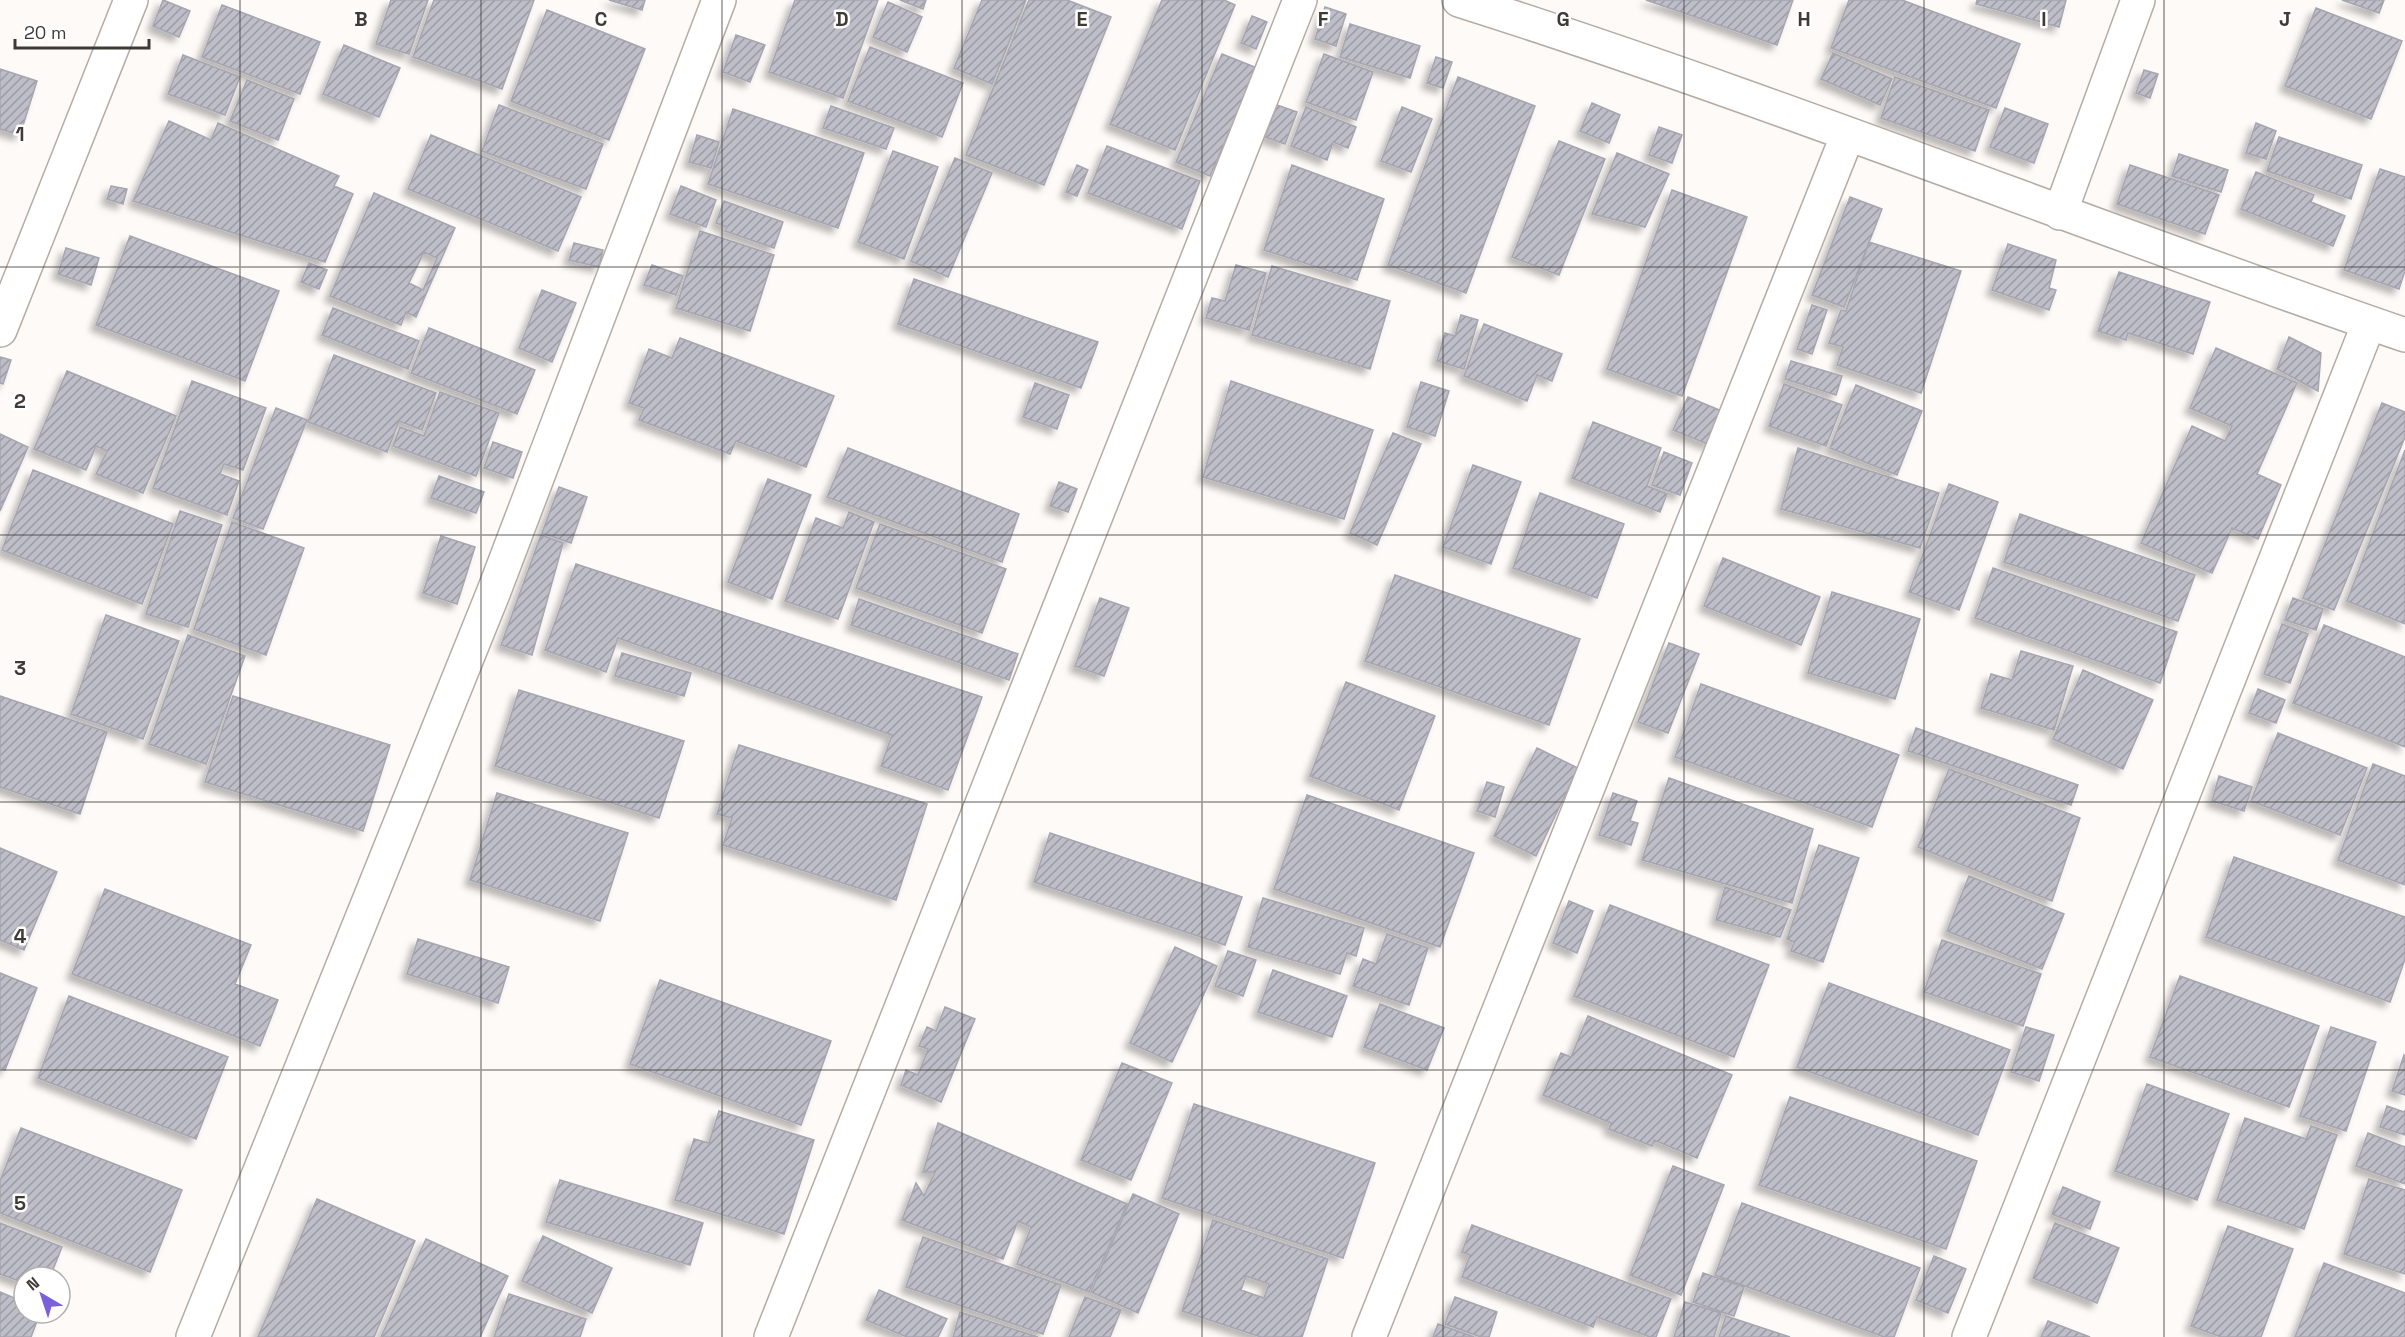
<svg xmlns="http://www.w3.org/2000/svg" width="2405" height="1337" font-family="'Space Grotesk',sans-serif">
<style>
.building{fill:url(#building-hatch);stroke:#a6a5b0;stroke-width:1.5;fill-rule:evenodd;filter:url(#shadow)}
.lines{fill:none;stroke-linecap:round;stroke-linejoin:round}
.minor-casing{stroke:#b6aca4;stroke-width:36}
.minor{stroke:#fff;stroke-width:33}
.grid{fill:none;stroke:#3e3a36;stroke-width:1.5;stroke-opacity:0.55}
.grid-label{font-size:20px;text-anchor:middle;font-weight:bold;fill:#3e3a36;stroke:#fff;stroke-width:5;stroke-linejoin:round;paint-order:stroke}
</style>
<defs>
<pattern id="building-hatch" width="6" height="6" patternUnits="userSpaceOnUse" patternTransform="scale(1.5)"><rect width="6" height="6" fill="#bebec9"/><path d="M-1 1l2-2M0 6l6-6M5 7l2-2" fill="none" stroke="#9c9ba4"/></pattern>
<filter id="shadow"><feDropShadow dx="-5.5" dy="5.5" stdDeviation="3" flood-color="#0004"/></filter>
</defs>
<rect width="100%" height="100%" fill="#fefaf7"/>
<path class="building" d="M163,0L190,11L179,37L153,26Z
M391,0H428L409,54L376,44Z
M434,0H534L502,89L413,57Z
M609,0H645L642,10Z
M795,0H878L843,98L769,72Z
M900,0H926L923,9Z
M982,0H1026L992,84L954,68Z
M1029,0H1067L1111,17L1044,185L966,155Z
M1162,0H1224L1235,5L1175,150L1110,124Z
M1646,0H1793L1777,45Z
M1849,0H1902L2020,44L1996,108L1831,48Z
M1977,0H2066L2059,27L1976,4Z
M2342,0H2384L2379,13Z
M888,2L922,17L907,52L873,37Z
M222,5L320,42L300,94L202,57Z
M1325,7L1346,14L1336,46L1315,39Z
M2316,8L2402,41L2371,119L2285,86Z
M547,10L645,49L609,140L511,101Z
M1252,16L1267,22L1256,49L1241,43Z
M1350,24L1420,46L1410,78L1340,57Z
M736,35L765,45L750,82L723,72Z
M344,45L400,68L379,117L323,94Z
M870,47L963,83L942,137L848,101Z
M1833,53L1892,79L1880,105L1821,79Z
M1222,54L1257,68L1210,176L1176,162Z
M1324,54L1373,72L1356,120L1306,102Z
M183,55L240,77L225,115L168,94Z
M1436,57L1452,62L1443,88L1427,83Z
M0,69L37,81L20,135L0,129Z
M2144,70L2158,74L2150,98L2136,93Z
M1458,77L1535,106L1466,293L1388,265Z
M1895,77L1989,110L1975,151L1881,118Z
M247,80L294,99L278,140L230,121Z
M1592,103L1620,115L1609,143L1580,131Z
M499,105L603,144L586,189L482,151Z
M1277,105L1297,112L1285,144L1265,137Z
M831,106L894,128L886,149L823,128Z
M1306,107L1356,127L1348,148L1333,142L1327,160L1291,146Z
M1402,107L1432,119L1411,172L1381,161Z
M2005,108L2048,124L2034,163L1990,147Z
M733,109L864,153L838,228L708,184Z
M169,121L211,140L218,123L339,176L334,186L353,194L325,262L133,201Z
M2256,123L2276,131L2266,159L2246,153Z
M1659,127L1682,135L1672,163L1649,155Z
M431,135L581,197L558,251L408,189Z
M697,135L719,142L711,168L689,162Z
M2279,137L2362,165L2351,199L2267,171Z
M1559,141L1605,159L1559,275L1512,257Z
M1107,146L1200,181L1182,229L1088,193Z
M893,151L938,167L904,259L858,242Z
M1617,153L1669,174L1645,227L1592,214Z
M2179,154L2228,170L2221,192L2172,176Z
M955,158L992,173L948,277L911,261Z
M1077,165L1088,170L1077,196L1066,192Z
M1292,165L1384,199L1357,280L1264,250Z
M2130,165L2219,195L2205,234L2117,204Z
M2380,169L2405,177V271L2399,289L2344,270Z
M2256,172L2314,195L2311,202L2345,216L2333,246L2241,209Z
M111,186L127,189L123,204L107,199Z
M681,186L716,200L706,227L670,214Z
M1672,190L1747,217L1682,396L1607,369Z
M374,193L455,228L416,317L406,312L401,325L330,296ZM424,252L437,258L423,290L409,283Z
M1850,197L1882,209L1844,307L1812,295Z
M724,201L783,222L774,248L725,231L727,227L716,223Z
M700,231L774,255L750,331L676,308Z
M130,236L279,291L245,381L96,325Z
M1869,242L1961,271L1921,393L1837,365L1843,347L1829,343L1841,310L1846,311Z
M574,243L603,250L599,267L569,260Z
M2008,244L2056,260L2049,288L2056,290L2049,310L1992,290Z
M66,248L99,258L91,285L58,274Z
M309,263L327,270L319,289L301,282Z
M652,265L683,276L676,295L644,285Z
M1236,265L1266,273L1249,330L1206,318L1212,298L1225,301Z
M1272,266L1390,301L1370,369L1252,335Z
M2119,272L2210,302L2193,354L2128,333L2126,340L2098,331Z
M914,279L1098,342L1081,388L898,324Z
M542,290L576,303L552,362L519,348Z
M1812,305L1827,310L1812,354L1797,349Z
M333,308L419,341L408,369L322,335Z
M1461,315L1478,320L1464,369L1437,361L1445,333L1455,336Z
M1484,324L1562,354L1552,381L1537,375L1527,401L1464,376Z
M429,328L535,370L517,414L411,373Z
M2289,337L2321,353L2318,391L2277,369Z
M680,338L834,396L806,467L736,441L730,454L639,420L644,408L629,403L649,349L672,358Z
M2216,348L2297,383L2257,474L2281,485L2258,539L2232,528L2212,573L2141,543L2192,426L2225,441L2232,426L2190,408Z
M334,355L436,393L422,430L399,421L387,452L308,422Z
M0,357L11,360L3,384L0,383Z
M1791,361L1842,376L1836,395L1785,379Z
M67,371L176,416L143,493L96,474L107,451L96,446L86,470L34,449Z
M192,381L266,408L243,470L224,464L220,474L239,481L227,515L153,488Z
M1231,381L1373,430L1344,519L1203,477Z
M1421,382L1449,391L1435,436L1407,427Z
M1035,383L1069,395L1057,429L1023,417Z
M1784,384L1842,405L1826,446L1769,426Z
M1856,385L1922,411L1897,475L1830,448Z
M440,392L499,413L476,476L393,446L400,427L424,436Z
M1688,397L1724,412L1710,445L1673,430Z
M2382,403L2405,412V437L2334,610L2303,598Z
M276,408L307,420L263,529L233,518Z
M1593,422L1661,448L1647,486L1667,494L1660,512L1572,478Z
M1393,433L1421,444L1377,545L1350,533Z
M0,434L28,447L0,511Z
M493,442L522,452L513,478L484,468Z
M848,448L1019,514L1002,562L827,497Z
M1798,448L1939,493L1920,548L1781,509Z
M2405,450V624L2347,601Z
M1664,452L1692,463L1680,495L1652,485Z
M1473,465L1521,482L1491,564L1443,547Z
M33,470L173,524L142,604L2,550Z
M439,476L484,492L476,513L431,498Z
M768,479L811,495L772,599L728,582Z
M1059,482L1077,489L1068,512L1050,506Z
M1949,484L1998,502L1959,610L1909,592Z
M559,487L587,497L571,543L542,533Z
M1540,493L1624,524L1597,598L1513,568Z
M180,511L222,525L188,627L146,614Z
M849,512L874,522L838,619L785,601L816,518L843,528Z
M2020,514L2195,575L2178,621L2004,562Z
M232,522L304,548L266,655L194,629Z
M880,524L1006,569L982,633L856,588Z
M541,535L563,543L532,655L501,645Z
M441,536L475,547L457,604L423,593Z
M1723,558L1820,597L1801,645L1704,606Z
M576,564L982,697L948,790L881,766L892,735L618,638L606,672L545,650Z
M1993,568L2177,632L2160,683L1975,618Z
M1395,575L1580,639L1549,725L1365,661Z
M1832,592L1920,619L1895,699L1808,673Z
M1100,598L1129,608L1104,676L1075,666Z
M2293,598L2323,609L2316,630L2285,620Z
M859,599L1018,654L1009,680L851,625Z
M106,615L179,641L143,739L71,714Z
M2282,624L2308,634L2290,683L2264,674Z
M2324,625L2405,657V747L2293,703Z
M188,635L245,656L206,764L149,744Z
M1669,643L1699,654L1668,733L1638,722Z
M2021,651L2073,666L2054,730L1981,708L1991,674L2012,680Z
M622,653L691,673L684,696L615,676Z
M2083,670L2153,700L2123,769L2053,739Z
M1346,682L1435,716L1399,810L1310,776Z
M1701,684L1899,755L1872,827L1675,757Z
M2258,689L2285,700L2276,723L2249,713Z
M519,690L684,741L659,818L495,766Z
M0,696L107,732L80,814L0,787Z
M233,696L390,745L363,831L205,782Z
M1916,728L2078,785L2071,805L1908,751Z
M2278,733L2367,768L2340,835L2251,801Z
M739,745L927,804L896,900L723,845L732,818L717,814Z
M1537,748L1578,768L1536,856L1494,836Z
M2373,764L2405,776V885L2338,860Z
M1949,769L2080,818L2052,901L1918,847Z
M2219,776L2252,787L2244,811L2212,801Z
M1669,778L1813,829L1792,903L1642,860Z
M1487,782L1504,787L1495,817L1477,811Z
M497,793L628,833L600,921L470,880Z
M1613,793L1637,801L1630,821L1638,823L1631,845L1599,835Z
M1307,795L1474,853L1440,947L1274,889Z
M1050,833L1242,897L1225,945L1034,882Z
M1819,845L1859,858L1823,962L1791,951L1794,942L1787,939Z
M0,848L57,872L24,950L0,940Z
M2234,857L2405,917V959L2390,1002L2206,937Z
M1969,876L2064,914L2042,969L1947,931Z
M1725,887L1791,910L1780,937L1716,920Z
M105,889L251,945L235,984L278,1000L260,1046L72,974Z
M1263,898L1364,928L1356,956L1347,953L1340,974L1248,947Z
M1569,901L1593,911L1577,953L1553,943Z
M1610,905L1769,965L1734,1057L1574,996Z
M1387,934L1428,948L1409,1005L1353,986L1363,959L1376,964Z
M418,939L509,967L498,1003L407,974Z
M1942,940L2041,974L2023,1026L1924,992Z
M1175,947L1217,966L1172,1062L1130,1043Z
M1228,951L1256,960L1243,996L1215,986Z
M1273,970L1347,996L1332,1037L1258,1012Z
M0,973L37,988L5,1070L0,1068Z
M2180,976L2319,1026L2289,1107L2150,1057Z
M660,980L831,1041L801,1125L630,1064Z
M1829,983L2010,1050L1978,1135L1797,1067Z
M69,996L228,1057L196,1139L38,1078Z
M1380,1004L1444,1028L1427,1070L1364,1047Z
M945,1007L975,1019L941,1102L901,1085L906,1070L918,1075L928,1049L919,1046L927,1027L936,1031Z
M1588,1016L1732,1075L1697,1158L1654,1140L1652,1146L1609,1129L1611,1123L1543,1095L1561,1053L1571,1057Z
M2026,1027L2054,1035L2039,1081L2011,1072Z
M2331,1027L2376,1042L2346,1131L2300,1116Z
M2404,1055L2405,1056V1095L2392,1091Z
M1122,1063L1172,1083L1131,1180L1081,1160Z
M2147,1084L2229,1114L2197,1200L2115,1171Z
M1790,1097L1977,1161L1946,1249L1759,1185Z
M1194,1104L1375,1163L1343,1258L1162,1198Z
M2387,1106L2404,1112L2405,1110V1135L2380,1127Z
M719,1111L814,1140L784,1234L675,1200L694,1139L709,1143Z
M2245,1118L2306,1139L2311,1126L2337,1135L2304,1229L2217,1200Z
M938,1123L1127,1204L1089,1292L1017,1264L1031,1227L1018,1221L1003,1259L902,1220L916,1183L924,1196L935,1172H923Z
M21,1128L182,1190L150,1272L0,1213V1181Z
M2368,1133L2405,1147V1184L2356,1166Z
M1673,1166L1724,1185L1681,1295L1630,1275Z
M2369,1179L2405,1190V1274L2344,1254Z
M560,1180L703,1223L690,1265L546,1222Z
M2063,1187L2100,1202L2090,1229L2052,1214Z
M1133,1194L1179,1214L1138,1313L1091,1292Z
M317,1199L415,1241L374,1337H258Z
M1742,1203L1920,1268L1894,1337H1884L1715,1275Z
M1213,1220L1328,1259L1302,1337H1261L1182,1311ZM1246,1276L1269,1284L1264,1298L1241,1290Z
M0,1223L62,1247L50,1277H24V1283L0,1274Z
M2055,1223L2119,1248L2097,1303L2033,1278Z
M1472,1225L1671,1299L1656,1337H1650L1597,1317L1593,1327L1462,1277L1470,1255L1462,1252Z
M2228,1226L2293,1249L2261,1337H2221L2191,1326Z
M543,1236L612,1268L592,1313L522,1281Z
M923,1237L1061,1285L1043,1334L906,1287Z
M426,1239L508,1276L480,1337H381Z
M1934,1256L1966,1269L1948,1313L1916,1300Z
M2324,1263L2405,1293V1337H2295Z
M1703,1273L1744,1287L1734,1316L1693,1302Z
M879,1290L947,1319L938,1337H907L866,1320Z
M0,1292L24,1302V1313H40L31,1337H0Z
M509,1294L586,1319L580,1337H494Z
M1085,1297L1121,1310L1110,1337H1069Z
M1455,1297L1497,1312L1489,1337H1481L1445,1324Z
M1685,1302L1721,1313L1714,1337H1674Z
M960,1312L1038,1337H953Z
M1726,1316L1790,1337H1719Z
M2048,1321L2090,1337H2041Z
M1438,1324L1474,1337H1433Z"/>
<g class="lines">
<defs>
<path id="minor" d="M1459,0C1778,101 2089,227 2405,335
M2060,213L2138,0
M0,330L131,0
M193,1337L494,591L719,0
M771,1337L1300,0
M1369,1337L1848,134
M1969,1337L2369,323"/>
</defs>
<use href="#minor" class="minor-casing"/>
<use href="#minor" class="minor"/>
</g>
<path class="grid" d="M240,0V1337M481,0V1337M722,0V1337M962,0V1337M1202,0V1337M1443,0V1337M1684,0V1337M1924,0V1337M2164,0V1337M0,267H2405M0,535H2405M0,802H2405M0,1070H2405"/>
<g class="grid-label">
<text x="361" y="26">B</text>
<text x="601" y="26">C</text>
<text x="842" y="26">D</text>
<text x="1082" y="26">E</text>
<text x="1323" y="26">F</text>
<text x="1563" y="26">G</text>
<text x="1804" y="26">H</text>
<text x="2044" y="26">I</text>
<text x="2285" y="26">J</text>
<text x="20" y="141">1</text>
<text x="20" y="408">2</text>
<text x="20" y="675">3</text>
<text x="20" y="943">4</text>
<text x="20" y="1210">5</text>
</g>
<g transform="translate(42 1295) rotate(321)"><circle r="28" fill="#ffffff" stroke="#b2b0af" stroke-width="1.5"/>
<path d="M0-4.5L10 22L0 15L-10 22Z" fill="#7a60da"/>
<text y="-9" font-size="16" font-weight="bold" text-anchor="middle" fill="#3e3a36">N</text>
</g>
<path d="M15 39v9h134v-9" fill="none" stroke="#3e3a36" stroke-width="3"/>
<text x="24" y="39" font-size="18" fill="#3e3a36" stroke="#ffffff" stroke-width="4.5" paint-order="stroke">20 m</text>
</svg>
